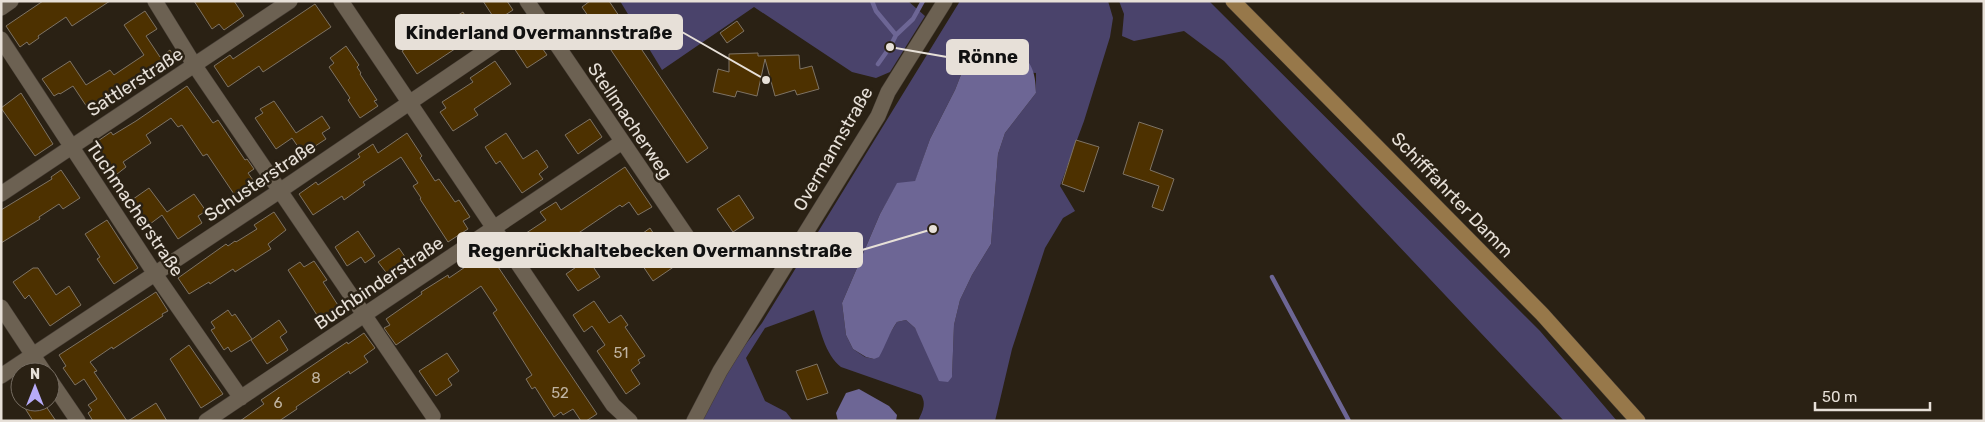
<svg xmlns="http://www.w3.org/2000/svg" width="1985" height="422" font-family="Rubik,sans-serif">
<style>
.green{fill:#4a436b;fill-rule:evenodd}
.water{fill:#6d6695}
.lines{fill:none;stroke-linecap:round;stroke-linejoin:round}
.stream{stroke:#6d6695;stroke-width:4.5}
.building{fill:#4d3100;stroke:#7e7364}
.minor-casing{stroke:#463d35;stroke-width:16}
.primary-casing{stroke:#463d35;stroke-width:16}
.minor{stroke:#6c6152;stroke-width:15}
.primary{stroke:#97784a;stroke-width:15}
.labels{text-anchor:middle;stroke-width:5;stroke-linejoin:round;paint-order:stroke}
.number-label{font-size:15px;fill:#c0b4a2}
.street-label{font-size:18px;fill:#e7e0d8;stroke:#2a2114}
.leader{fill:none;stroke:#e7e0d8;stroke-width:2}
.callout-dot{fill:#e7e0d8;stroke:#2a2114;stroke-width:2}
.callout{fill:#e7e0d8;stroke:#e7e0d8;stroke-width:2}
.callout-label{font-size:19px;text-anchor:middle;font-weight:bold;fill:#111}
</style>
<rect width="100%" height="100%" fill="#2a2114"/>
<path class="green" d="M620,1H908L925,16L890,72L876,78L852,72L754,7L662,70Z
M960,1H1108L1113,18L1110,37L1084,121L1060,186L1075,211L1063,218L1045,248L1012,349L995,421H918C922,412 927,404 921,395L841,367C825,355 820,328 814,310L765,328L746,358L765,401L786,412L793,421H702L735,358L762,323ZM964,67L1036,73V93L1005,133L998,154L991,244L972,275L960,300L954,325L952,376L920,337L915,328L906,320L897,322L874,359L865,357L853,349L846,335L842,303L880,214L897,184L915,182L930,139L955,90Z
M1119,1H1209L1540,331L1617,421H1564L1224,61L1184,31L1134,41L1122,36L1124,14Z"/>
<path class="water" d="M985,48C1019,48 1036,56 1036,93L1005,133L998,154L991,244L972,275L960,300L954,325L952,377L948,382L939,381L915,328L906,320L897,322C889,333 886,345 879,357L874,359L866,357L853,349L846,335L842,303L880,214L897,183L915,181L930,139L955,90L964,67L972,55Z
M859,389L889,406L897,415L896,421H838L836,413L846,393Z"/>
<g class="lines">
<path class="stream" d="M872,1L876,11L896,35
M878,64L890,47L896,35L913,19L923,1
M1272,277L1349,421"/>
</g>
<path class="building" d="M43,1H110L72,26L66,17L38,36L39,38L29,45L27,42L20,47L6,26Z
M194,1H234L244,16L224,30L219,24L212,29Z
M483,1H507L513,10L496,21Z
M590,1H609L708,148L687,163L582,7Z
M315,4L331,27L263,72L259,66L228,87L214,66L230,55L233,59Z
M145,11L157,29L146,36L160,57L170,50L177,61L127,94L125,92L101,108L102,110L93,116L73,86L60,94L59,93L54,96L42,79L70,61L86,85L110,70L114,75L144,55L124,25Z
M463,12L476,35L417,74L402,51Z
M737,21L744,31L727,43L720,33Z
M533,35L547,55L527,68L514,48Z
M346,46L359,65L357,67L361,73L360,74L377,100L374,101L378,106L360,118L348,100L350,98L329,67L334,63L330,58Z
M758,53V56L799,55L800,69L812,66L819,89L797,95L795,90L775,96L765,59L757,96L737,91L735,97L713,92L718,69L729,72V54Z
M495,61L511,84L474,109L478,115L453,131L440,112L446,108L442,102L473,82L470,78Z
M187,86L213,123L218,120L245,160L247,159L254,169L248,173L258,187L238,200L207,154L203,156L182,125L178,127L171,118L146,135L151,143L123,162L126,167L112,178L107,176L95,157L101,153L95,143L111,132L113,135L136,121Z
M21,93L53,144L35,156L1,108Z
M274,101L296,133L322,116L330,128L322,133L326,139L303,154L292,138L276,149L255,118L263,113L260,109Z
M590,119L602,137L578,154L565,135Z
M1139,122L1163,130L1150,170L1174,179L1163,211L1152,207L1159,186L1123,174Z
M407,133L422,156L420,158L435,181L439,179L455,202L459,200L470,217L463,221L468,229L448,242L420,199L421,198L413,186L418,183L401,157L363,182L365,185L344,200L342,196L313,215L299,194L316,182L318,185L360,157L358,154L373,144L378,153Z
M506,133L523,159L537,150L548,167L539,174L543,179L522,193L500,161L496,164L485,147Z
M1076,140L1099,147L1084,192L1062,184Z
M625,167L652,207L638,215L629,202L622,207L620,205L537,261L528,248L525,250L517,239L546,220L540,212L556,202L561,210Z
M61,170L80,198L63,209L59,204L39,217L40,219L1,243V210L52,179L51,177Z
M149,188L167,212L194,194L206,211L198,216L202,223L178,239L162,215L150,224L146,218L139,223L126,204Z
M739,195L754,218L733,232L717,209Z
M274,212L286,230L268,244L271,249L235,272L233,269L210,284L209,282L189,294L178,278L226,244L228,246L235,241L236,242L257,229L254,225Z
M107,220L138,268L114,284L97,259L100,257L85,234Z
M650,228L659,242L662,240L669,251L666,252L675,266L653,281L628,244Z
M358,231L375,256L365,263L361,257L347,266L335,247Z
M399,248L412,267L392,280L378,262Z
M486,249L597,414L586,421H581L573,409L563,415L561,412L554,417L535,387L532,389L526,379L532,375L493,313L497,310L481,286L396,345L384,328L390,325L386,319L422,294L421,292L448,275L449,278L471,263L469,260Z
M588,259L600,277L578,291L566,274Z
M314,261L327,280L323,282L343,313L324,326L288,270L300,262L304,267Z
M33,268H38L56,295L69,286L81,305L50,326L29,295L25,299L13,282Z
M156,292L168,311L162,314L163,316L128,339L113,349L112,347L90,362L97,371L94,372L127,421H93L88,413L92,410L88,405L97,399L84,379L75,385L63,368L66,366L59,355Z
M594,301L609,323L621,315L628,325L625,327L645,356L638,360L640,363L631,370L640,384L626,394L597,351L605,345L592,326L584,332L573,315Z
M228,310L232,316L235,314L252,339L231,352L228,347L224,350L211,330L215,328L211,322Z
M279,320L287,332L280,337L288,350L267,364L251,340Z
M364,333L375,348L364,356L368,362L350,374L349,371L296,407L297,409L279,421H240L264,404L261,400L347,342L348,344Z
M189,345L223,394L201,408L170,359Z
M447,353L459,371L448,379L452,385L436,396L419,371Z
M817,364L828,393L807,400L796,371Z
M21,402H43L56,421H33Z
M156,403L167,421H128Z"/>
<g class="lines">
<defs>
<path id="minor" d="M155,1L195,66L433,416
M341,1L613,405L630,421
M527,1L703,260
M1,8L11,1
M1,39L155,274L241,398
M1,194L290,1
M1,307L44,372
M1,376L281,190L537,16
M50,380L78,421
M206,421L622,142
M694,421L720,371L878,116L888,92L945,1"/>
<path id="primary" d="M1233,1L1542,314L1638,421"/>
</defs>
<use href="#minor" class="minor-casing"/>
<use href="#primary" class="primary-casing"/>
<use href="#minor" class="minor"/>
<use href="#primary" class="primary"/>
</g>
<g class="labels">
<g class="number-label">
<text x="621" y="358">51</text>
<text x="316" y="383">8</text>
<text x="560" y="398">52</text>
<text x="278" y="408">6</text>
</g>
<g class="street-label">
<text transform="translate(135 82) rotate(-33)" y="6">Sattlerstraße</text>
<text transform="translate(630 121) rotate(56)" y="6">Stellmacherweg</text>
<text transform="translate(833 149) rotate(-60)" y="6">Overmannstraße</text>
<text transform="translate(260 181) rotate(-34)" y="6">Schusterstraße</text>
<text transform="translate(1452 195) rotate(46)" y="6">Schifffahrter Damm</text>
<text transform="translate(135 209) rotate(56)" y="6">Tuchmacherstraße</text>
<text transform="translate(379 283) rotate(-34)" y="6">Buchbinderstraße</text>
</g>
</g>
<path class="leader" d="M766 80L682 32M890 47L947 57M933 229L862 250"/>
<g class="callout-dot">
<circle cx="766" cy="80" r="5"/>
<circle cx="890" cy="47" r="5"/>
<circle cx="933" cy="229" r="5"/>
</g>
<g class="callout">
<rect x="396" y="15" width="286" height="34" rx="5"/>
<rect x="947" y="40" width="81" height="34" rx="5"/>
<rect x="458" y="233" width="404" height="34" rx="5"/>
</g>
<g class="callout-label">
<text x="539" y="39">Kinderland Overmannstraße</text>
<text x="988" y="63">Rönne</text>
<text x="660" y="257">Regenrückhaltebecken Overmannstraße</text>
</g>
<rect width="1985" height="422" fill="none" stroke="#e7e0d8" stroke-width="5"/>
<g transform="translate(35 387)"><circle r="24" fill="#2a2114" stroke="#766d62"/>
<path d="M0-4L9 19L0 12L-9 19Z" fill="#b7abf8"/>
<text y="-8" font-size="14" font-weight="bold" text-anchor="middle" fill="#e7e0d8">N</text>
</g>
<path d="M1815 402v8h115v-8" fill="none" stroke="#e7e0d8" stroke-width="2.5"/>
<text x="1822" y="402" font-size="15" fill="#e7e0d8" stroke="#2a2114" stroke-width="4" paint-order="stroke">50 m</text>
</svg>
